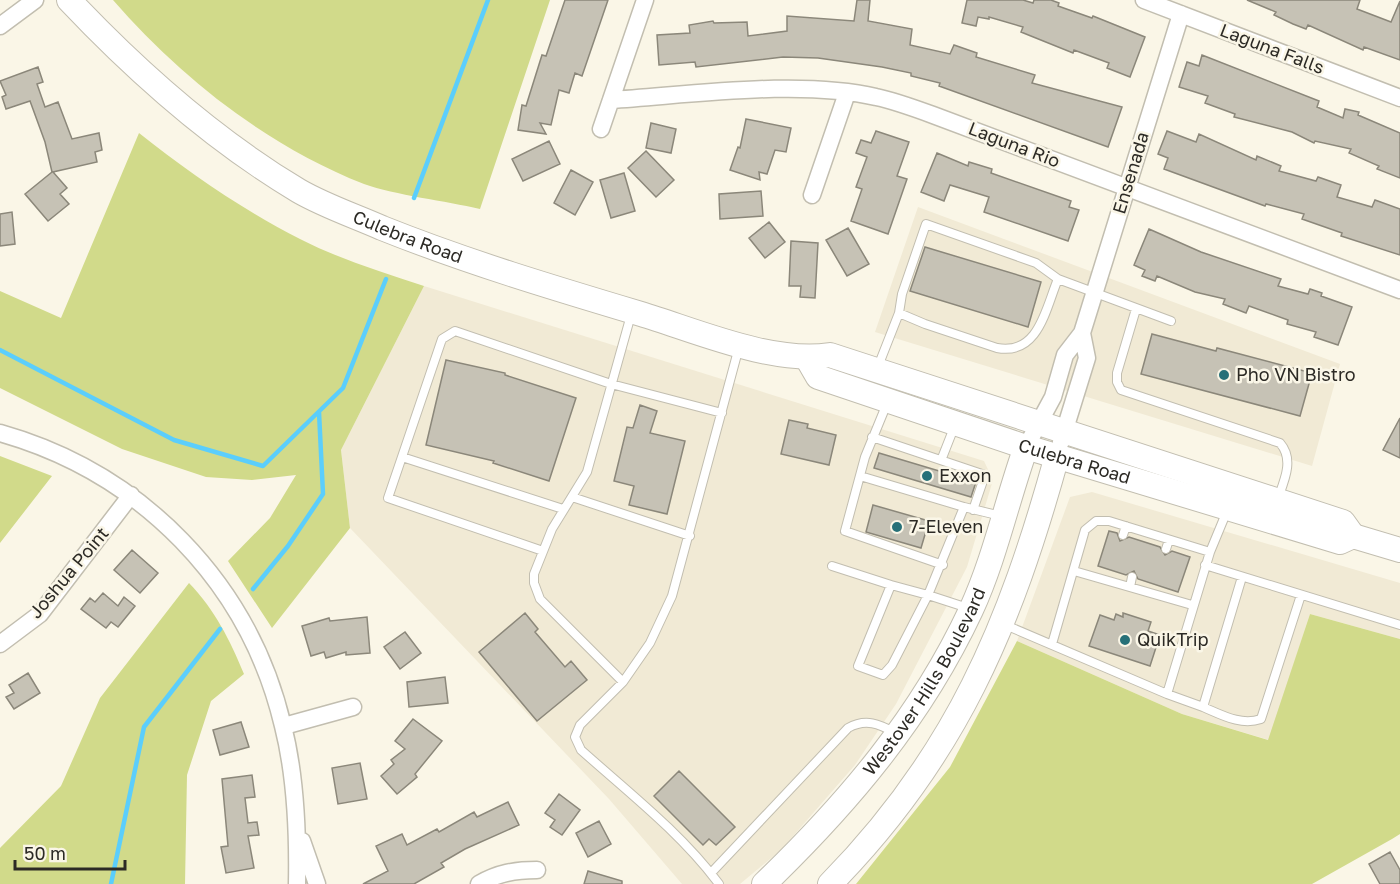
<svg xmlns="http://www.w3.org/2000/svg" width="1400" height="884" font-family="'Golos Text',sans-serif">
<style>
.built{fill:#f1ead5}
.green{fill:#d1da8a}
.lines{fill:none;stroke-linecap:round;stroke-linejoin:round}
.stream{stroke:#5bcefc;stroke-width:4.5}
.building{fill:#c6c2b5;stroke:#8b877a;stroke-width:1.5}
.lane-casing{stroke:#c2beb0;stroke-width:10}
.street-casing{stroke:#c2beb0;stroke-width:19}
.secondary-casing{stroke:#c2beb0;stroke-width:26}
.lane{stroke:#fff;stroke-width:8}
.street{stroke:#fff;stroke-width:16}
.secondary{stroke:#fff;stroke-width:24}
.poi-dot{fill:#267078;stroke:#faf6e7;stroke-width:2}
.labels{text-anchor:middle;stroke-width:5;stroke-linejoin:round;paint-order:stroke}
.street-label{font-size:18px;fill:#2c2a25;stroke:#faf6e7}
.poi-label{font-size:18px;fill:#2c2a25;stroke:#faf6e7;text-anchor:start}
</style>
<rect width="100%" height="100%" fill="#faf6e7"/>
<path class="built" d="M918,207L1340,364L1312,466L875,332Z
M424,286L984,461L993,480L967,567L896,704L855,765L781,850L740,884H682L609,799L350,528L341,450Z
M1092,492L1400,583V639L1310,614L1269,740L1182,714L1017,641L1070,497Z"/>
<path class="green" d="M113,0H550L480,209C446,201 395,195 364,184C267,146 181,78 113,0Z
M139,133C188,172 243,210 300,239C339,259 382,272 424,286L341,450L350,528L272,628L228,561L270,518L296,475L252,480L206,477L122,449L0,388V291L61,318Z
M0,456L52,476L0,543Z
M189,583C215,610 230,640 244,674L211,701L187,775L185,884H0V848L61,786L100,698Z
M1310,614L1400,639V834L1392,839L1312,884H856L950,767L1017,641L1182,714L1268,740Z"/>
<g class="lines">
<path class="stream" d="M414,198L488,0
M0,350L174,440L263,466L343,388L386,279
M253,589L288,546L323,494L319,412
M111,884L144,727L220,629"/>
</g>
<path class="building" d="M565,0H608L582,76L575,73L569,93L559,90L551,125L540,123L546,134L518,130L522,105L526,106L542,55L546,56Z
M857,0H870L868,21L912,29L910,45L950,54L954,45L977,53L976,57L1035,75L1032,83L1122,107L1108,147L939,86L940,83L911,76V73L882,67L818,58L783,57L696,67L695,62L659,65L657,35L690,33L689,25L713,21L714,23L747,22L748,36L787,31V16L854,21Z
M967,0H1023L1033,3L1034,0H1051L1059,3L1058,6L1092,18L1093,16L1145,37L1130,77L1107,68L1109,63L1074,50L1073,53L1021,32L1023,27L989,17V19L978,17L976,26L962,23Z
M1247,0H1360L1357,9L1391,22L1400,1V60L1364,47L1363,50L1308,25L1306,29L1293,24L1274,15L1276,12Z
M1202,55L1319,101L1317,107L1343,118L1345,109L1359,112L1358,115L1400,133V178L1377,169L1379,166L1349,153L1351,149L1315,141L1314,143L1292,132L1234,117L1235,114L1205,103L1208,96L1179,87L1187,62L1199,66Z
M38,67L43,82L37,84L45,107L58,102L72,139L99,133L102,150L95,152L97,162L53,172L67,188L60,194L69,204L48,221L25,194L52,172L45,142L30,101L6,109L2,97L6,95L0,81Z
M746,119L791,128L786,152L775,150L767,174L759,172L760,180L730,170L738,147L740,148Z
M651,123L676,129L671,153L646,148Z
M876,131L909,142L897,176L907,179L888,234L851,221L862,189L856,187L867,157L856,153L861,140L871,143Z
M1167,131L1196,142L1199,134L1256,160L1257,156L1281,166L1279,171L1316,181L1318,177L1341,185L1337,197L1372,207L1375,200L1400,209V255L1341,236L1342,233L1302,219L1304,214L1266,204L1265,206L1164,169L1168,158L1158,154Z
M549,141L560,164L523,181L512,159Z
M646,151L674,180L656,197L628,168Z
M937,153L968,166L969,162L992,169L991,173L1071,201L1069,207L1079,210L1068,241L984,212L989,197L950,185L944,201L921,192Z
M571,170L593,182L575,215L554,203Z
M624,173L635,211L611,218L600,180Z
M761,191L763,216L720,219L719,194Z
M12,212L15,244L0,246V214Z
M769,222L785,242L765,258L749,238Z
M848,228L869,264L847,276L826,240Z
M1149,229L1201,252L1281,279L1278,286L1308,294L1310,289L1322,293L1321,296L1352,307L1338,345L1314,337L1316,332L1287,324L1288,320L1249,306L1246,313L1223,304L1225,299L1195,292L1157,276L1155,281L1142,276L1145,270L1134,265Z
M791,241L818,243L815,298L800,297L801,286H789Z
M925,247L1041,282L1028,327L910,291Z
M1152,334L1216,351L1217,348L1312,373L1300,416L1141,374Z
M446,360L505,373V375L576,398L549,481L493,463L494,461L426,445Z
M640,405L657,411L650,433L685,441L667,514L629,505L634,486L614,481L627,427L633,428Z
M1400,418V458L1383,450Z
M789,420L808,424L807,428L836,435L829,465L781,454Z
M879,453L976,482L971,497L874,468Z
M873,505L929,521L921,548L866,532Z
M1109,531L1117,533L1120,541L1129,537L1160,547L1165,555L1172,551L1190,557L1178,592L1138,579L1134,571L1126,575L1098,566Z
M132,550L158,573L140,593L114,570Z
M103,593L118,606L124,597L135,606L118,627L111,622L106,628L81,609L90,598L95,602Z
M525,613L538,629L535,632L565,667L571,661L587,680L537,721L479,652Z
M1123,613L1151,622L1148,631L1160,635L1150,666L1089,646L1100,615L1114,620L1116,614L1123,617Z
M367,617L370,653L346,655V652L326,658L324,652L311,656L302,626L329,618L330,621Z
M405,632L421,653L400,669L384,647Z
M28,673L40,693L14,709L6,697L14,693L9,685Z
M445,677L448,703L409,707L407,682Z
M413,719L442,741L415,774L417,777L397,794L381,776L394,764L391,760L405,749L395,741Z
M241,722L249,747L220,755L213,730Z
M360,763L367,799L338,804L332,768Z
M679,771L735,827L716,845L709,839L703,845L654,796Z
M252,775L255,797L245,798L248,823L257,822L259,835L248,836L254,868L226,873L221,847L228,846L222,779Z
M559,794L580,810L562,835L550,827L555,820L545,813Z
M508,802L519,825L465,849L441,863L444,867L414,884H363L388,871L376,846L402,834L407,845L437,829L439,832L474,812L477,817Z
M599,821L611,844L588,857L576,833Z
M1390,852L1400,870V884H1380L1369,864Z
M588,871L622,881V884H584Z"/>
<g class="lines">
<defs>
<path id="lane" d="M1136,309L1117,373V382L1121,390L1280,443C1294,459 1285,479 1278,498
M899,313L902,294L926,224L1036,263L1058,279
M877,369L899,313L925,324L997,348C1039,356 1046,307 1058,279L1171,321
M888,401L865,457L845,531L943,565
M872,437L985,475L973,510
M402,457L563,509
M942,458L955,425
M860,476L964,507
M572,497L690,536
M1123,535L1126,526
M1166,549L1169,540
M543,551L388,498L442,339L455,331L611,384L722,413
M1210,552L1227,511
M1205,565L1400,625
M832,566L891,585
M1074,571L1192,605
M1130,587L1132,577
M971,609L928,595L892,665L883,675L858,666L891,585L928,595L964,507L1001,516
M1003,624L1167,694L1210,552L1109,521H1096L1085,530L1052,644
M623,682L540,599L534,583V574L552,529L587,472L631,315
M1167,694L1203,707L1242,577
M1203,707C1222,715 1241,726 1261,719L1301,595
M711,873L848,728C866,718 879,724 896,733
M719,884C681,833 628,792 581,750L575,737L580,725L623,682L650,643L672,596L739,347"/>
<path id="street" d="M1144,0L1400,98
M0,26L35,0
M611,100C690,95 800,79 876,97C895,101 914,108 933,115L1400,290
M601,129L645,0
M812,195L847,93
M0,433C141,473 249,582 283,726C296,777 298,831 297,884
M1061,442L1087,358L1082,333
M1026,447L1053,397L1065,355L1082,333L1181,14
M0,644L40,614L131,495
M284,726L353,707
M302,841L317,884
M479,884C498,873 515,870 537,870"/>
<g id="secondary">
<path id="s1" d="M69,0C138,73 212,139 299,191C325,206 355,216 382,228C467,262 554,288 641,314C697,331 772,364 830,355L1343,522L1353,536"/>
<path id="s2" d="M807,358L818,377L1026,447L1340,542L1353,536L1400,550"/>
<path id="s3" d="M764,884C848,803 921,717 971,610C995,558 1007,500 1026,447"/>
<path d="M830,884C956,756 1010,626 1057,456"/>
</g>
</defs>
<use href="#lane" class="lane-casing"/>
<use href="#street" class="street-casing"/>
<use href="#secondary" class="secondary-casing"/>
<use href="#lane" class="lane"/>
<use href="#street" class="street"/>
<use href="#secondary" class="secondary"/>
</g>
<g class="poi-dot">
<circle cx="1224" cy="375" r="6"/>
<circle cx="927" cy="476" r="6"/>
<circle cx="897" cy="527" r="6"/>
<circle cx="1125" cy="640" r="6"/>
</g>
<g class="labels">
<g class="street-label">
<text transform="translate(1272 49) rotate(21)" y="6">Laguna Falls</text>
<text transform="translate(1014 145) rotate(21)" y="6">Laguna Rio</text>
<text transform="translate(1131 173) rotate(-73)" y="6">Ensenada</text>
<text dy="6" stroke="none"><textPath href="#s1" startOffset="418">Culebra Road</textPath></text>
<text dy="6" stroke="none"><textPath href="#s2" startOffset="292">Culebra Road</textPath></text>
<text transform="translate(69 573) rotate(-50)" y="6">Joshua Point</text>
<text dy="6" stroke="none"><textPath href="#s3" startOffset="260">Westover Hills Boulevard</textPath></text>
</g>
<g class="poi-label">
<text x="1236" y="381">Pho VN Bistro</text>
<text x="939" y="482">Exxon</text>
<text x="909" y="533">7-Eleven</text>
<text x="1137" y="646">QuikTrip</text>
</g>
</g>
<path d="M15 860v9h110v-9" fill="none" stroke="#2c2a25" stroke-width="3"/>
<text x="24" y="860" font-size="18" fill="#2c2a25" stroke="#faf6e7" stroke-width="4.5" paint-order="stroke">50 m</text>
</svg>
